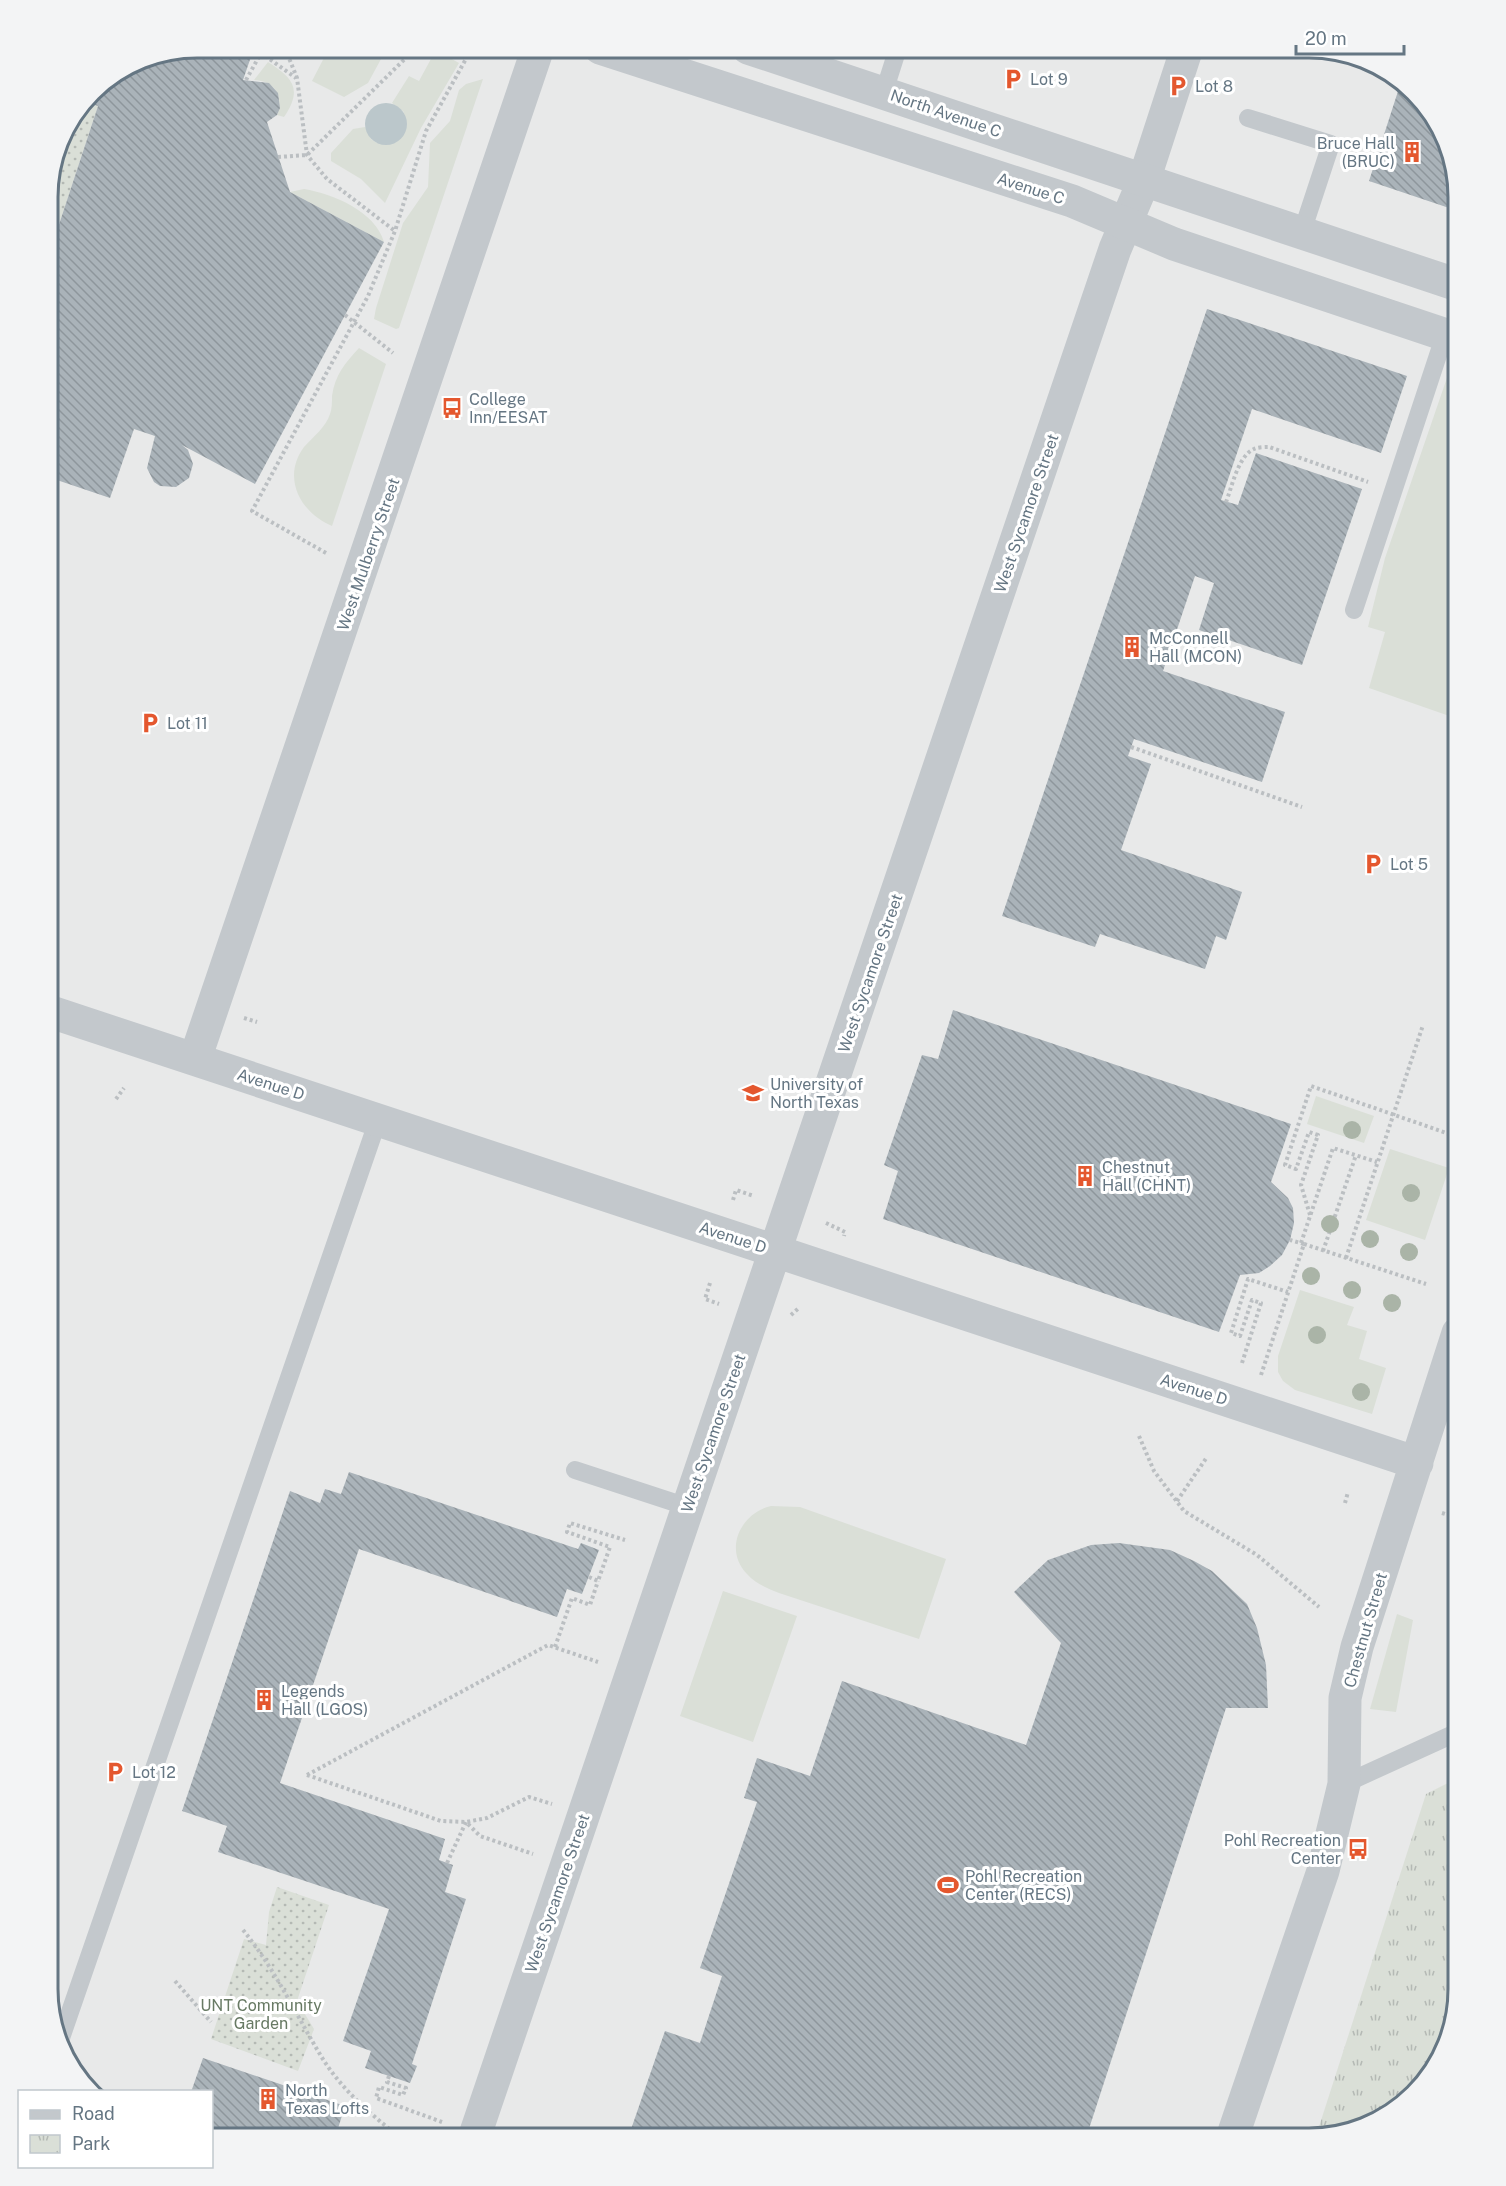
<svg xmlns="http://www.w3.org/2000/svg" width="1506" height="2186" font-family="'Public Sans',sans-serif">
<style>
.built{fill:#e8e9e9}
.grass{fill:#dadfd7}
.park{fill:url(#park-tufts)}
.garden{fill:url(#garden-dots)}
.water{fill:#bbc7cb}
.building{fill:url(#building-back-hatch)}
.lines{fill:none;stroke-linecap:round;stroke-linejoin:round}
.path{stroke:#bbbfc2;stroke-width:4;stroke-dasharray:3 3;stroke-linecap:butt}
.service{stroke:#c3c8cc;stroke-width:18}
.minor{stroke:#c3c8cc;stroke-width:33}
.tertiary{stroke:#c3c8cc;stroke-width:33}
.tree{fill:#aab4a7}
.labels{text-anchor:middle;stroke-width:6;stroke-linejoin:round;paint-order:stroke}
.poi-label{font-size:16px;fill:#657683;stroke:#fff;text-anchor:start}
.street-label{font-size:16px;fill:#657683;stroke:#fff}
.park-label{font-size:16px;fill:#687a64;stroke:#fff}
.rim{fill:none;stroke:#657683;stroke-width:3}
</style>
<defs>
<pattern id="park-tufts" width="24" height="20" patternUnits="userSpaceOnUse" patternTransform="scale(1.5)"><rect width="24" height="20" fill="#dadfd7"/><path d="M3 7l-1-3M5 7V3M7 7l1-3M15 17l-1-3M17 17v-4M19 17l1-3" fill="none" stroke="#b4b9b4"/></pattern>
<pattern id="garden-dots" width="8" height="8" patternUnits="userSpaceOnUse" patternTransform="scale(1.5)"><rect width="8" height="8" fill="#dadfd7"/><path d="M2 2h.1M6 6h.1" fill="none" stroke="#b4b9b4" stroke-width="1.8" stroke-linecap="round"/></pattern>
<pattern id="building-back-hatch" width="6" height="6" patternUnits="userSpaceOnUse" patternTransform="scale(1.5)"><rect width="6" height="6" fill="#aab3b9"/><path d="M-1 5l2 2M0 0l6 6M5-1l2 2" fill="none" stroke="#8e969c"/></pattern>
</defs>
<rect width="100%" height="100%" fill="#fafaf8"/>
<path class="built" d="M197,48H1318L1384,68L1438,123L1458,197V1989L1438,2064L1383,2118L1309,2138H212V2092L96,2091L68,2063L48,1989V188L60,140L92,92L141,59Z"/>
<path class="grass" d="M321,48H387L368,83L344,97L312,81L327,52Z
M441,53L459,63L421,128L385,203L361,179L331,161V153L353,129L365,127L371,139L377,143L404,112L392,103L409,76L419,81L432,57Z
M268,62C293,78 303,89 284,117L277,115C284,96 275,81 254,80Z
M483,79L399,328L396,329L374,319L376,308L403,223L428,187L430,143L450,121L459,90L466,84Z
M304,189C333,194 375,211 384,242L290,192Z
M359,348L386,364L332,526C301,513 281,478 304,447C313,437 326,427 330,414C332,409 332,402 332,396C335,375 345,363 359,348Z
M1449,372L1458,375V719L1369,688L1385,632L1368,627L1385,558Z
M1316,1096L1374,1116L1364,1143L1307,1124Z
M1390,1149L1449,1168L1425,1240L1366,1220Z
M1300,1290L1354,1307L1347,1325L1367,1331L1359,1359L1386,1368L1372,1414L1295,1390L1283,1381L1278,1372V1356Z
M771,1506L800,1507L946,1559L919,1639L779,1593C767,1588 756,1584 747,1574C723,1549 741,1513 771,1506Z
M723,1591L797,1616L753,1742L680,1716Z
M1397,1614L1413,1620L1396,1712L1370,1709Z"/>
<path class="park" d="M1458,1778V1989L1438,2064L1383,2118L1316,2136L1426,1794Z"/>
<path class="garden" d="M85,102L98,106L48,258V188L60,140Z
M277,1887L329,1905L297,2001L314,2029L298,2071L211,2039L244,1939L266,1945L269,1912Z"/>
<path class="water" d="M365 124a21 21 0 1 1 42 0a21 21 0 1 1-42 0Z"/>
<path class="building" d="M197,48H254L243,80L269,83L278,93L280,108L277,115L267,122L290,192L384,242L255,484L182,445L188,450L193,464L189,478L176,487L160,486L154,482L147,468L155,436L134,429L110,498L48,477V258L98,106L85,102L92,92L141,59Z
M1400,85L1438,123L1458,197V211L1369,181Z
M1207,309L1407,376L1381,453L1252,409L1221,500L1238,505L1256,453L1362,489L1302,665L1199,630L1214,583L1195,576L1163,671L1285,712L1262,782L1134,739L1128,756L1151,764L1121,850L1242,892L1226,940L1216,936L1205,969L1100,934L1095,947L1002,916Z
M953,1010L1291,1124L1271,1182L1288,1198L1293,1208L1294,1223L1290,1240L1282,1255L1270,1266L1259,1273L1240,1275L1219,1332L883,1219L898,1171L884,1165L922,1055L938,1059Z
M349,1472L578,1549L581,1543L599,1550L582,1594L567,1589L557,1617L359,1549L280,1783L445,1839L439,1860L453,1865L445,1892L466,1899L412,2064L417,2066L410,2083L365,2068L371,2051L343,2041L389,1909L218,1852L227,1826L182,1811L290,1491L320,1503L325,1489L341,1494Z
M1119,1543L1170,1550L1194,1561L1212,1571L1247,1604L1257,1628L1266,1665L1268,1708H1226L1086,2138H628L665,2031L700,2043L722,1976L700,1968L757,1802L744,1798L757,1758L810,1776L842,1681L1026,1745L1061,1643L1014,1592L1048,1560L1091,1545Z
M203,2058L345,2106L335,2138L212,2137V2092H191Z"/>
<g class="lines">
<path class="path" d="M285,48L297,78L307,155L327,179L395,231
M246,80L261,53L296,78
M278,157L307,155L416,48
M345,315L393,353
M1226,502C1232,487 1238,456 1254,449C1258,447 1265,447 1269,447L1368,482
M326,553L252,511L368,296L395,231L426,131L472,48
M1131,747L1302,807
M244,1018L257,1022
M116,1099L124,1088
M733,1200L736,1190L754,1196
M1310,1215L1301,1185L1318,1135L1309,1132L1296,1169L1285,1165L1311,1086L1458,1137
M826,1223L845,1232L844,1236
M1301,1243L1333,1148L1377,1162
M1304,1244L1426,1284
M1323,1251L1356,1155
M1346,1258L1423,1025
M710,1283L705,1299L719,1304
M791,1315L800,1307
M1242,1363L1261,1303L1252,1300L1240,1336L1231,1333L1248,1279L1288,1292
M1261,1375L1304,1244L1290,1240
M1139,1436L1154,1471L1184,1511L1257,1555L1319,1607
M1177,1501L1207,1457
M1345,1503L1348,1492
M1442,1513L1458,1518
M589,1577L598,1581L610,1547L567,1532L570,1523L625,1540
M555,1647L572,1598L590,1605L598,1581
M307,1775L548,1645L598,1662
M307,1775L441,1821L466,1822L487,1818L529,1797L552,1804
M447,1863L466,1822L480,1836L533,1854
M243,1930C275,1969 295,2013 321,2056C340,2088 371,2115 401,2138
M175,1981L211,2022
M389,2076L387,2082L406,2088L403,2095L379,2087L376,2098L442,2122"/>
<path class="service" d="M884,92L898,48
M1248,118L1331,144L1302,232
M1354,610L1445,334
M575,1470L688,1507
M1344,1784L1458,1732
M61,2038L378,1120"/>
<path class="minor" d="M48,1011L1417,1463
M195,1059L538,48
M474,2138L1115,249L1144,180L1187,48
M1232,2138L1323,1871L1344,1784L1345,1698L1357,1647L1458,1333"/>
<path class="tertiary" d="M600,48L1072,201L1174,244L1458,339
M748,48L1458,285"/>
</g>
<g class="tree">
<circle cx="1352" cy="1130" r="9"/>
<circle cx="1411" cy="1193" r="9"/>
<circle cx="1330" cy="1224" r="9"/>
<circle cx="1370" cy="1239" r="9"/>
<circle cx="1409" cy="1252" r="9"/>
<circle cx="1311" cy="1276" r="9"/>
<circle cx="1352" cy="1290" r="9"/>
<circle cx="1392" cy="1303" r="9"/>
<circle cx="1317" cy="1335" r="9"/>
<circle cx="1361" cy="1392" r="9"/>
</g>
<defs>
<symbol id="parking-bare" viewBox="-9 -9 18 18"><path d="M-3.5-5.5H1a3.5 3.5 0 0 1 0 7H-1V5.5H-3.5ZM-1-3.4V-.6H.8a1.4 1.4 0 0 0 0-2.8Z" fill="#e4572e" stroke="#fff" stroke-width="2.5" paint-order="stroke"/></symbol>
<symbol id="building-bare" viewBox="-9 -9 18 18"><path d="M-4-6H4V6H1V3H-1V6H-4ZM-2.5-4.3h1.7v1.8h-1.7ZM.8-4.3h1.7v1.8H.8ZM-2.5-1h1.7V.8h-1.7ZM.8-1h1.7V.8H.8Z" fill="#e4572e" stroke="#fff" stroke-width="2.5" paint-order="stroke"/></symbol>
<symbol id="bus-bare" viewBox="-9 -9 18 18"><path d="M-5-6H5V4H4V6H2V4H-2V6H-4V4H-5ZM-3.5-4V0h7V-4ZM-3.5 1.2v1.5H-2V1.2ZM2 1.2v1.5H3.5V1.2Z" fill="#e4572e" stroke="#fff" stroke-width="2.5" paint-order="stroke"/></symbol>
<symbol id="university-bare" viewBox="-9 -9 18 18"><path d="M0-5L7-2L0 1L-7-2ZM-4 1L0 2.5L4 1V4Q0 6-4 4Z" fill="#e4572e" stroke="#fff" stroke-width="2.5" paint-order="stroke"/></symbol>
<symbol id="stadium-bare" viewBox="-9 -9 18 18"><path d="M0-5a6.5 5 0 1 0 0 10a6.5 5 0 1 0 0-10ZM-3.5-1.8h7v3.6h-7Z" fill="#e4572e" stroke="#fff" stroke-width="2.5" paint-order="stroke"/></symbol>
</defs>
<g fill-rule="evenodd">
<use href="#parking-bare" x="998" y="64" width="30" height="30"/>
<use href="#parking-bare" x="1163" y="71" width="30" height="30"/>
<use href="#building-bare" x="1397" y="137" width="30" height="30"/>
<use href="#bus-bare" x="437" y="393" width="30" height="30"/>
<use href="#building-bare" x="1117" y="632" width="30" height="30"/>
<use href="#parking-bare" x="135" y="708" width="30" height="30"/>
<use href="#parking-bare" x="1358" y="849" width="30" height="30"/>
<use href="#university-bare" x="738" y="1078" width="30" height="30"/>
<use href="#building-bare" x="1070" y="1161" width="30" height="30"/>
<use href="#building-bare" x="249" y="1685" width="30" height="30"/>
<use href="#parking-bare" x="100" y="1757" width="30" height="30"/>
<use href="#bus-bare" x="1343" y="1834" width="30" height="30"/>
<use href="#stadium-bare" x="933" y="1870" width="30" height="30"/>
<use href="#building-bare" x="253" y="2084" width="30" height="30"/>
</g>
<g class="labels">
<g class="poi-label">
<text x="1030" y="85">Lot 9</text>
<text x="1195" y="92">Lot 8</text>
<text x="1395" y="149" text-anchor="end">Bruce Hall<tspan x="1395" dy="18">(BRUC)</tspan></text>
<text x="469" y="405">College<tspan x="469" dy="18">Inn/EESAT</tspan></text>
<text x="1149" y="644">McConnell<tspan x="1149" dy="18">Hall (MCON)</tspan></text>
<text x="167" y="729">Lot 11</text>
<text x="1390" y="870">Lot 5</text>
<text x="770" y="1090">University of<tspan x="770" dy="18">North Texas</tspan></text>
<text x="1102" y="1173">Chestnut<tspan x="1102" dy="18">Hall (CHNT)</tspan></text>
<text x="281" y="1697">Legends<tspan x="281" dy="18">Hall (LGOS)</tspan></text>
<text x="132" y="1778">Lot 12</text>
<text x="1341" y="1846" text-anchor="end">Pohl Recreation<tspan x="1341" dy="18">Center</tspan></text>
<text x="965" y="1882">Pohl Recreation<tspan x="965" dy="18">Center (RECS)</tspan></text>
<text x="285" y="2096">North<tspan x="285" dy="18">Texas Lofts</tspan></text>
</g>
<g class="street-label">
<text transform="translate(946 113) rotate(19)" y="6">North Avenue C</text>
<text transform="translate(1031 188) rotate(18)" y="6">Avenue C</text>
<text transform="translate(1026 513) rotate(-71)" y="6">West Sycamore Street</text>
<text transform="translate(368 554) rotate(-71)" y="6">West Mulberry Street</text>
<text transform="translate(870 973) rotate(-71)" y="6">West Sycamore Street</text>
<text transform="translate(271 1084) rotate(18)" y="6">Avenue D</text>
<text transform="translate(733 1237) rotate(18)" y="6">Avenue D</text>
<text transform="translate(1194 1389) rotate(18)" y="6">Avenue D</text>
<text transform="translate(713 1433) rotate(-71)" y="6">West Sycamore Street</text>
<text transform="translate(1365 1630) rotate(-74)" y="6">Chestnut Street</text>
<text transform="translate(557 1893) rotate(-71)" y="6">West Sycamore Street</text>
</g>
<g class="park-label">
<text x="261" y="2011">UNT Community<tspan x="261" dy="18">Garden</tspan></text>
</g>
</g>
<path d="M0 0H1506V2186H0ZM197 58H1309A139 139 0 0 1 1448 197V1989A139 139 0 0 1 1309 2128H197A139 139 0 0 1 58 1989V197A139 139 0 0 1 197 58Z" fill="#f3f4f5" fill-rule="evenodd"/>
<path class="rim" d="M197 58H1309A139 139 0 0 1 1448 197V1989A139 139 0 0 1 1309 2128H197A139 139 0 0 1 58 1989V197A139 139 0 0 1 197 58Z"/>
<rect x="18" y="2090" width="195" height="78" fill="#ffffff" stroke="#c1c8cd" stroke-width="1.5"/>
<rect x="30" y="2110" width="30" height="9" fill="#c3c8cc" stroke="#c1c8cd" stroke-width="1.5"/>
<text x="72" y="2120" font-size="18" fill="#657683">Road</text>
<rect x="30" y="2135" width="30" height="18" fill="url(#park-tufts)" stroke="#c1c8cd" stroke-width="1.5"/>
<text x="72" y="2150" font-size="18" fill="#657683">Park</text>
<path d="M1296 45v9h108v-9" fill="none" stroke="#657683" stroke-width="3"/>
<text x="1305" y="45" font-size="18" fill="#657683" stroke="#ffffff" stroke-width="4.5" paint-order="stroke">20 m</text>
</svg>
